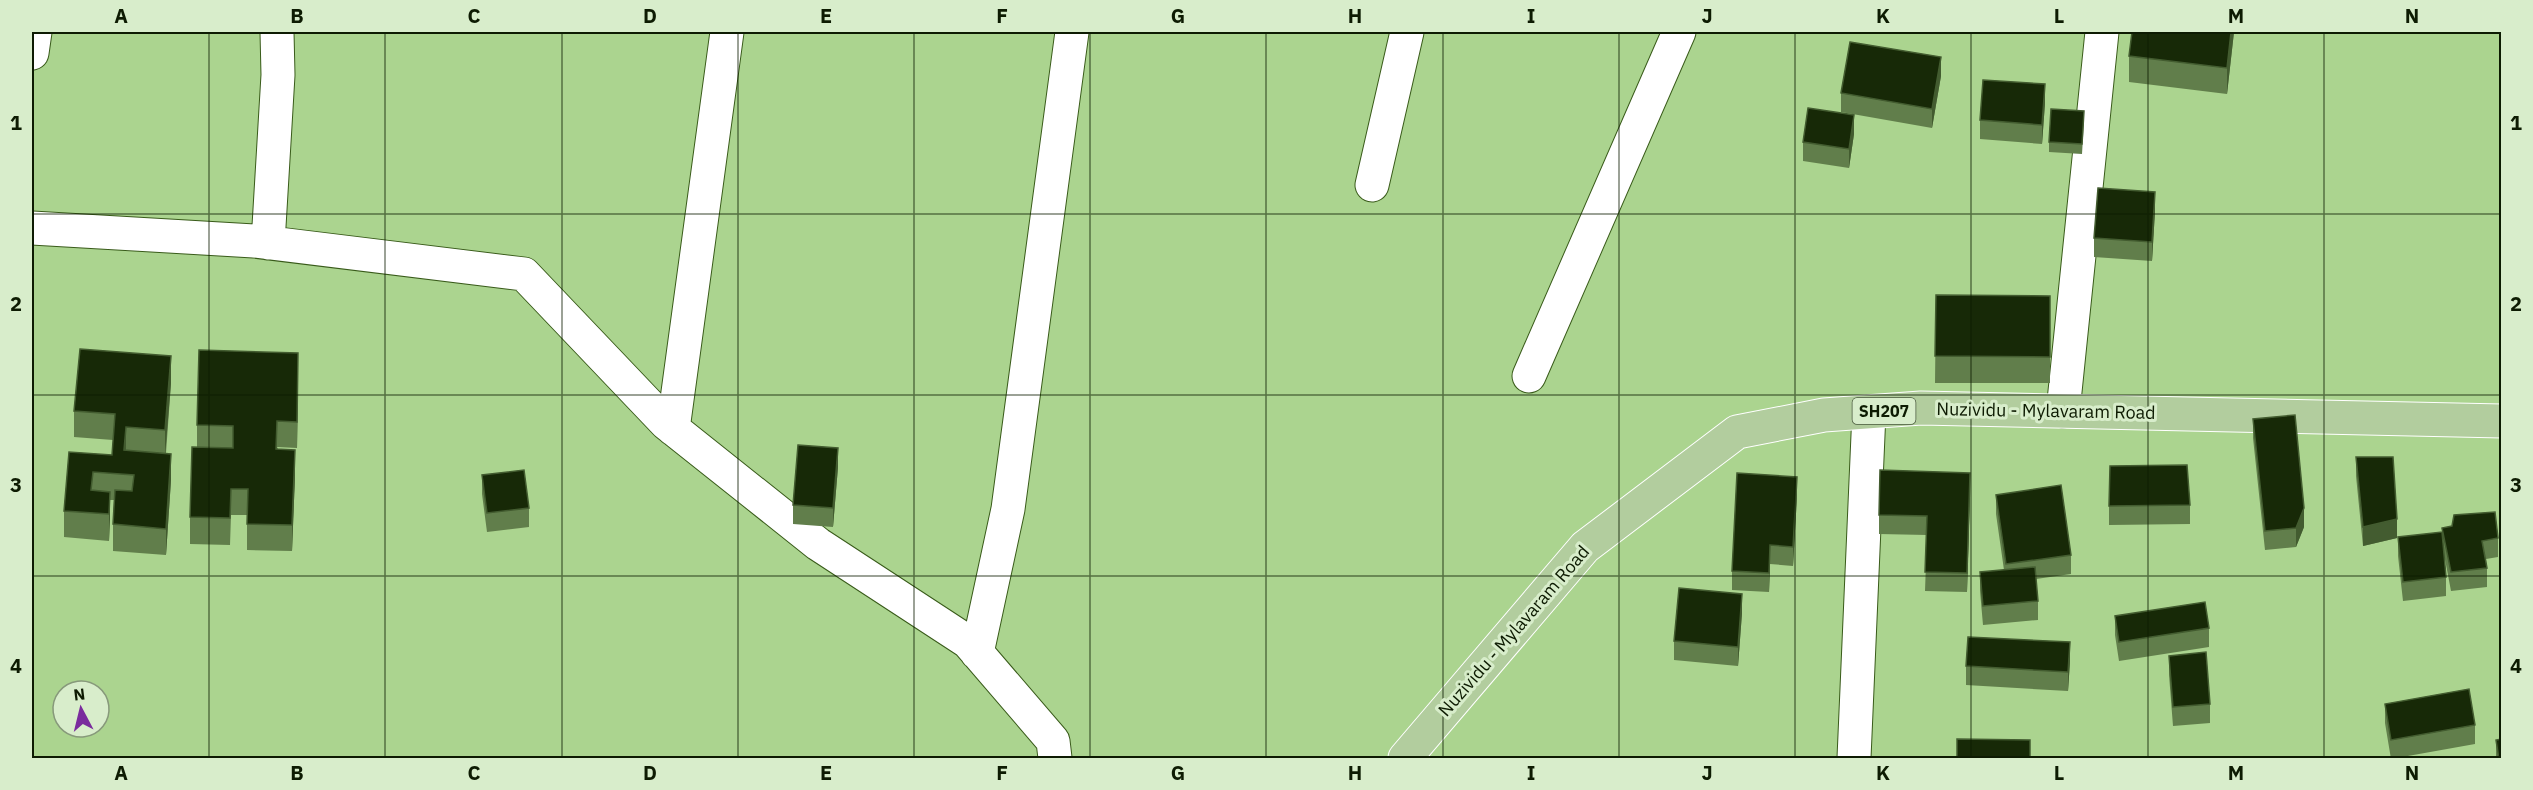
<svg xmlns="http://www.w3.org/2000/svg" width="2533" height="790" font-family="'IBM Plex Sans',sans-serif">
<style>
.lines{fill:none;stroke-linecap:round;stroke-linejoin:round}
.street-casing{stroke:#395b1a;stroke-width:35}
.primary-casing{stroke:#fff;stroke-width:35}
.street{stroke:#fff;stroke-width:33}
.primary{stroke:#b2cd9e;stroke-width:33}
.wall{fill:#617e4b}
.shaded-wall{fill:#435c30}
.building{fill:#172907;stroke:#435c30;stroke-width:1.5}
.grid{fill:none;stroke:#0d1b02;stroke-width:1.5;stroke-opacity:0.55}
.labels{text-anchor:middle;stroke-width:6;stroke-linejoin:round;paint-order:stroke}
.shield{fill:#d8edcb;stroke:#4a5a3e;stroke-width:1.5}
.shield-label{font-size:16px;font-weight:bold;fill:#0d1b02}
.street-label{font-size:18px;fill:#0d1b02;stroke:#d8edcb}
.neatline{fill:none;stroke:#0d1b02;stroke-width:2}
.grid-label{font-size:20px;text-anchor:middle;font-weight:bold;fill:#0d1b02}
</style>
<rect width="100%" height="100%" fill="#abd48f"/>
<g class="lines">
<defs>
<path id="street" d="M32,53L35,32
M1372,185L1407,32
M32,228L254,241L524,274L666,423L818,544L968,642L1053,741L1055,758
M268,243L278,75L277,32
M1529,376L1679,32
M2063,411L2102,32
M673,429L727,32
M977,653L1008,509L1072,32
M1854,758L1869,412"/>
<path id="primary" d="M1405,758L1585,547L1737,432L1824,415L1921,408L2502,421"/>
</defs>
<use href="#street" class="street-casing"/>
<use href="#primary" class="primary-casing"/>
<use href="#street" class="street"/>
<use href="#primary" class="primary"/>
</g>
<path class="wall" d="M2132,32H2234L2227,94L2129,82V56Z
M1941,76L1932,128L1841,112V93Z
M2045,103L2042,144L1980,139V120Z
M2084,121L2082,154L2049,152V142Z
M1854,134L1849,168L1803,161V142Z
M2155,211L2152,261L2094,257V238Z
M1936,295L2050,296V383H1935Z
M298,380L297,448L277,447L295,476L292,551L247,550V515H231L230,545L190,544V517L197,447V425Z
M171,383L166,453L171,480L166,555L113,551V524L114,500H110L109,541L64,537V511L69,452L112,455L113,440L74,437V411Z
M2253,419L2304,527L2296,547L2265,550L2253,438Z
M2356,457L2397,538L2363,546L2356,476Z
M838,467L833,527L793,524V505Z
M482,475L529,508V527L487,532L482,494Z
M1970,492L1967,592L1925,591L1927,535L1879,534V515Z
M1996,495L2071,555V574L2036,579L2038,601V620L1983,625L1980,591V572L2004,570L1996,514Z
M1797,496L1793,566L1770,564L1769,592L1732,590V571Z
M2190,505V524L2109,525V506Z
M2452,526L2498,538V557L2486,559L2487,568V587L2451,591L2444,554L2446,577V596L2403,601L2398,556V537L2442,539V528Z
M1742,613L1738,666L1674,660V641Z
M2115,616L2209,628V647L2119,661L2115,635Z
M2169,656L2210,704V723L2173,726L2169,675Z
M2070,661L2068,691L1966,685V666Z
M2385,704L2475,725V744L2391,759L2385,723Z
M2496,740L2502,759H2496Z"/>
<path class="shaded-wall" d="M2231,32H2234L2227,94V68Z
M1941,57V76L1932,128V109Z
M2045,84V103L2042,144V125Z
M1854,115V134L1849,168V149Z
M2155,192V211L2152,261V242Z
M298,353V380L297,448V422Z
M171,356V383L165,456V430Z
M126,427V453L124,476V450Z
M838,448V467L833,527V508Z
M295,450V476L292,551V525Z
M171,454V480L166,555V529Z
M1970,473V492L1967,592V573Z
M1797,477V496L1793,566V547Z
M110,492V519L109,541V514Z
M2304,508V527L2296,547V528Z
M2397,519V538L2363,546V527Z
M1770,545V564L1769,592V573Z
M1742,594V613L1738,666V647Z
M2070,642V661L2068,691V672Z"/>
<path class="building" d="M2132,32H2231L2227,68L2129,56Z
M1850,42L1941,57L1932,109L1841,93Z
M1983,80L2045,84L2042,125L1980,120Z
M1808,108L1854,115L1849,149L1803,142Z
M2051,109L2084,111L2082,144L2049,142Z
M2098,188L2155,192L2152,242L2094,238Z
M1936,295L2050,296V357L1935,356Z
M80,349L171,356L165,430L126,427L124,450L171,454L166,529L113,524L115,490L132,491L134,475L93,472L91,490L110,492L109,514L64,511L69,452L112,455L115,414L74,411Z
M199,350L298,353L297,422L277,421L276,449L295,450L292,525L247,524L248,489H231L230,518L190,517L192,447L233,448V426L197,425Z
M2295,415L2304,508L2296,528L2265,531L2253,419Z
M798,445L838,448L833,508L793,505Z
M2356,457H2393L2397,519L2363,527Z
M2187,465L2190,505L2109,506L2110,466Z
M524,470L529,508L487,513L482,475Z
M1880,470L1970,473L1967,573L1925,572L1927,516L1879,515Z
M1737,473L1797,477L1793,547L1770,545L1769,573L1732,571Z
M2061,485L2071,555L2006,564L1996,495Z
M2495,512L2498,538L2482,541L2487,568L2451,572L2442,528L2452,526L2454,515Z
M2442,532L2446,577L2403,582L2398,537Z
M2035,567L2038,601L1983,606L1980,572Z
M1679,588L1742,594L1738,647L1674,641Z
M2205,602L2209,628L2119,642L2115,616Z
M1968,637L2070,642L2068,672L1966,666Z
M2206,652L2210,704L2173,707L2169,656Z
M2469,689L2475,725L2391,740L2385,704Z
M1957,739L2030,740V759H1957Z
M2502,739V759H2499L2496,740Z"/>
<path class="grid" d="M209,32V758M385,32V758M562,32V758M738,32V758M914,32V758M1090,32V758M1266,32V758M1443,32V758M1619,32V758M1795,32V758M1971,32V758M2148,32V758M2324,32V758M32,214H2502M32,395H2502M32,576H2502"/>
<g class="labels">
<rect class="shield" x="1852.5" y="398" width="63" height="26" rx="4.5"/>
<g class="shield-label">
<text x="1884" y="417">SH207</text>
</g>
<g class="street-label">
<text transform="translate(2046 411) rotate(1)" y="6">Nuzividu - Mylavaram Road</text>
<text transform="translate(1514 631) rotate(-49)" y="6">Nuzividu - Mylavaram Road</text>
</g>
</g>
<rect width="2533" height="790" fill="none" stroke="#d8edcb" stroke-width="66"/>
<g transform="translate(81 709) rotate(353)"><circle r="28" fill="#d8edcb" stroke="#87997b" stroke-width="1.5"/>
<path d="M0-4.5L10 22L0 15L-10 22Z" fill="#7a2c9d"/>
<text y="-9" font-size="16" font-weight="bold" text-anchor="middle" fill="#0d1b02">N</text>
</g>
<rect x="33" y="33" width="2467" height="724" class="neatline"/>
<g class="grid-label">
<text x="121" y="23">A</text>
<text x="297" y="23">B</text>
<text x="474" y="23">C</text>
<text x="650" y="23">D</text>
<text x="826" y="23">E</text>
<text x="1002" y="23">F</text>
<text x="1178" y="23">G</text>
<text x="1355" y="23">H</text>
<text x="1531" y="23">I</text>
<text x="1707" y="23">J</text>
<text x="1883" y="23">K</text>
<text x="2059" y="23">L</text>
<text x="2236" y="23">M</text>
<text x="2412" y="23">N</text>
<text x="16" y="130">1</text>
<text x="2516" y="130">1</text>
<text x="16" y="311">2</text>
<text x="2516" y="311">2</text>
<text x="16" y="492">3</text>
<text x="2516" y="492">3</text>
<text x="16" y="673">4</text>
<text x="2516" y="673">4</text>
<text x="121" y="780">A</text>
<text x="297" y="780">B</text>
<text x="474" y="780">C</text>
<text x="650" y="780">D</text>
<text x="826" y="780">E</text>
<text x="1002" y="780">F</text>
<text x="1178" y="780">G</text>
<text x="1355" y="780">H</text>
<text x="1531" y="780">I</text>
<text x="1707" y="780">J</text>
<text x="1883" y="780">K</text>
<text x="2059" y="780">L</text>
<text x="2236" y="780">M</text>
<text x="2412" y="780">N</text>
</g>
</svg>
